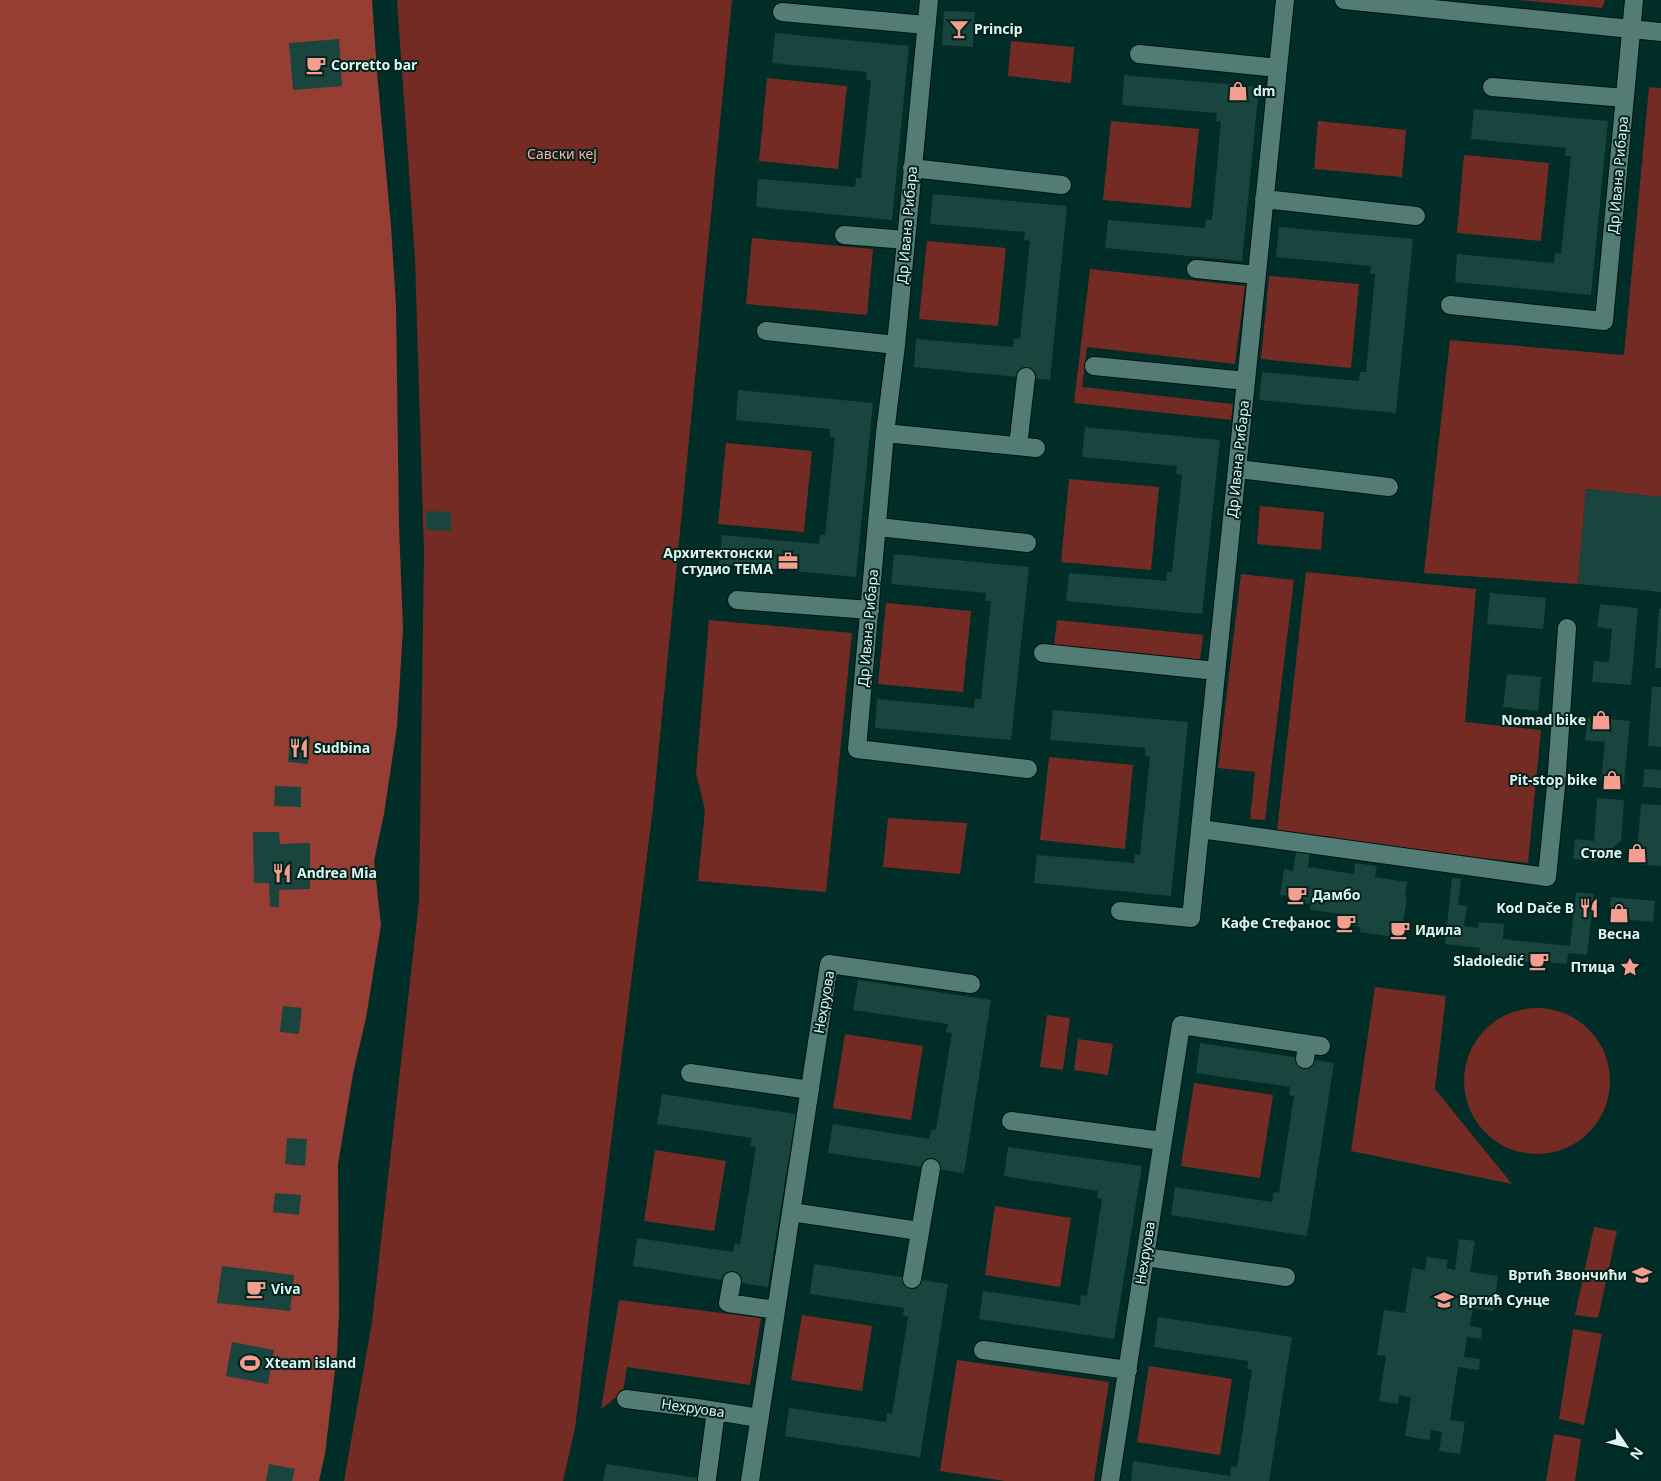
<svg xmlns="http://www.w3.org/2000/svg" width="1661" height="1481" font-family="'Noto Sans',sans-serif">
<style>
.green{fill:#742b23}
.water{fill:#963e33}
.building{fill:#1a443e}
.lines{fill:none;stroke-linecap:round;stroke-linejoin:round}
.minor-casing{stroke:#001310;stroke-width:20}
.minor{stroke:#527c74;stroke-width:18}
.labels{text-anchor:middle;stroke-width:4;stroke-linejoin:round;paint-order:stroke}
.poi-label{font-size:14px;font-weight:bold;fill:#dff5f0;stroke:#02221d;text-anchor:start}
.park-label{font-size:14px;fill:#f9aea2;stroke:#02221d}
.street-label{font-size:14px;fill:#dff5f0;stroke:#02221d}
</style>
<rect width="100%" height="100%" fill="#002d27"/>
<path class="green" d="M397,0H732L653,808L575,1428L563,1481H344L372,1322L419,901L424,553L415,258Z
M1518,0H1605L1602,8Z
M1011,41L1074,47L1071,83L1008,76Z
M767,78L847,86L838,169L759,161Z
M1649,87L1661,88V497L1586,489L1578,584L1424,573L1450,340L1624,355Z
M1111,121L1199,129L1191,208L1103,200Z
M1318,121L1406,130L1402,177L1314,169Z
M1464,155L1549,163L1541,241L1457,233Z
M752,238L873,249L867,315L746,304Z
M927,241L1006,248L998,326L919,319Z
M1090,269L1245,286L1235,364L1087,347L1082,387L1233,404L1231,420L1074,403Z
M1269,276L1359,284L1351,368L1261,359Z
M726,443L812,451L804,532L718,524Z
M1069,479L1159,487L1151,570L1061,562Z
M1260,506L1324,512L1321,550L1257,544Z
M1306,572L1476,589L1465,722L1541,730L1528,863L1452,855L1277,831Z
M1241,574L1294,580L1265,820L1250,819L1255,772L1218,768Z
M886,603L971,611L963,692L878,684Z
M709,620L852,633L826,892L698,881L705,810L696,773Z
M1057,620L1203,635L1200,661L1054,646Z
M1049,757L1133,765L1125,849L1040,840Z
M888,818L967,823L960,874L883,867Z
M1375,987L1446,996L1435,1089L1512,1184L1351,1151Z
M1464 1081a73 73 0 1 1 146 0a73 73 0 1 1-146 0Z
M1047,1015L1070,1018L1063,1070L1040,1067Z
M845,1034L923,1046L911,1120L833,1108Z
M1078,1039L1113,1044L1108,1075L1074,1070Z
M1194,1083L1273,1095L1260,1178L1181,1166Z
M655,1150L726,1161L714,1231L644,1221Z
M995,1206L1071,1218L1060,1287L985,1275Z
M1594,1227L1617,1231L1598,1318L1575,1315Z
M619,1300L761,1318L750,1385L627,1367L623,1392L601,1409Z
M802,1315L872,1326L862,1391L791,1380Z
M1573,1329L1602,1334L1584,1425L1559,1419Z
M957,1360L1109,1382L1094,1481H1005L940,1471Z
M1149,1366L1232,1379L1220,1455L1137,1442Z
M1554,1434L1581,1439L1575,1481H1546Z"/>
<path class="water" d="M0,0H372L377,72L391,226L396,306L399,526L403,629L397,727L384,814L374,861L381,925L366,1018L353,1074L338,1164L339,1312L337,1353L325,1454L319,1481H0Z"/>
<path class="building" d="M944,11L975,12L973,47L942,45Z
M775,33L909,46L892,220L756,207L758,179L855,187L856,178H861L871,80H866L867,72L772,63Z
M339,39L342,86L293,90L289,43Z
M1124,75L1259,87L1242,261L1105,248L1108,220L1205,228L1206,219L1212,220L1221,122L1216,121L1217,113L1122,105Z
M1474,109L1608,121L1591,295L1455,282L1457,254L1554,263L1555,253L1561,254L1571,156H1565L1566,148L1471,139Z
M933,194L1067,206L1050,380L914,367L916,339L1013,347L1014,338L1020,339L1030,241L1024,240L1025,232L930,224Z
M1279,227L1413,239L1396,413L1259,400L1262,372L1359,381L1360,372H1366L1375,274H1370L1371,266L1276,257Z
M738,390L873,403L856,577L719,564L722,535L819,544L820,535H825L835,437H830V429L736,420Z
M1085,427L1220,440L1202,614L1066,601L1069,573L1166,581L1167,572H1172L1182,475L1176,474L1177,466L1082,457Z
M1586,489L1661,497V592L1578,584Z
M426,511L451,512V531L426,530Z
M894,554L1029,567L1011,740L875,728L877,699L974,708L975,699H981L991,601H985L986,593L891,584Z
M1490,593L1546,598L1543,629L1487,624Z
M1600,604L1638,608L1631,685L1592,682L1594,661L1609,662L1612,629L1597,627Z
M1659,609H1661V668H1655Z
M1507,674L1541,677L1538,711L1503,707Z
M1652,687H1661V747L1648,746Z
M1053,710L1188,722L1171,896L1034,883L1037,855L1134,863L1135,854L1140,855L1150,757L1145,756V748L1050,740Z
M1588,717L1630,721L1624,784L1601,781L1605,742L1585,740Z
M291,736L310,738L308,764L288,762Z
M1644,769L1661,770V788L1643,787Z
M275,786L301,787V807L274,806Z
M1597,798L1624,800L1621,841L1596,861L1573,859L1575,839L1594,841Z
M1641,804L1661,805V866L1636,864Z
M253,832H279L280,844L310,843V889L279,890V907H270L269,883H254Z
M1296,851L1310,853L1308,867L1354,874L1355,863L1377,866L1375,877L1407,882L1405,896L1407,897L1401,938L1360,932L1361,927L1341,924L1342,914L1310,910L1311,904L1299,902L1300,898L1280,895L1284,869L1293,871Z
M1452,878L1461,879L1458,905L1467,906L1464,926L1478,928L1479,922L1504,924L1503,939L1570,946L1576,892L1594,894L1587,955L1568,953L1567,964L1545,962V964L1501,959V957L1479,954L1480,948L1445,944Z
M1611,897L1655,901L1653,922L1609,918Z
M858,980L991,1000L964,1173L828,1153L833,1124L929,1139L931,1130H936L952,1033L946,1032L948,1024L853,1010Z
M283,1006L302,1008L299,1034L280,1032Z
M1200,1043L1334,1063L1307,1236L1171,1215L1175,1187L1272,1202L1274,1192L1279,1193L1294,1096L1289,1095L1290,1087L1196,1073Z
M662,1094L796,1114L768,1287L633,1266L637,1238L733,1252L735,1243L740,1244L756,1147L750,1146L752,1138L657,1124Z
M287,1138L307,1139L305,1166L285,1164Z
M1008,1147L1142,1166L1114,1339L979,1319L983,1291L1080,1305L1081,1295L1087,1296L1102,1199L1097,1198L1098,1191L1004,1176Z
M275,1193L301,1195L299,1215L273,1212Z
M1459,1239L1475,1241L1470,1272L1498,1276L1493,1311L1473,1308L1470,1326L1482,1328L1481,1339L1467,1337L1464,1357L1480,1359L1479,1370L1458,1367L1450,1420L1465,1422L1460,1454L1439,1451L1442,1432L1431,1430L1429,1440L1405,1436L1411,1397L1399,1395L1398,1404L1379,1401L1386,1356L1377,1355L1384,1310L1405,1313L1412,1268L1425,1270L1427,1257L1448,1260L1446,1268L1455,1270Z
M814,1264L948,1284L920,1457L785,1436L789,1408L886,1422L887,1413L892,1414L908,1317L903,1316L904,1308L810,1294Z
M222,1266L294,1275L290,1311L217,1303Z
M1158,1317L1292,1337L1269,1481H1131L1133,1461L1230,1476L1231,1466L1237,1467L1252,1370L1247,1369L1248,1361L1154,1347Z
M232,1342L274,1350L268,1384L226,1376Z
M269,1464L295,1469L292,1481H266Z
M606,1464L711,1480V1481H603Z"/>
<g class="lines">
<defs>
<path id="minor" d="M929,0L896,345L885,433L857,749L1028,769
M1344,0L1661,32
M782,12L926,25
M1139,54L1278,68
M1492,87L1625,98
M912,168L1062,185
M1264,199L1416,216
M844,235L906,240
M1196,269L1257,275
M1450,305L1604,321L1634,0
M766,331L896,345
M1094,366L1246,381
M885,433L1036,448
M1018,446L1026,377
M1238,469L1389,487
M878,527L1027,543
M737,600L870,610
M1043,653L1216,671
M1200,829L1547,877L1556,786L1567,628
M1120,911L1191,918L1285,0
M1305,1059L1307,1044
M690,1073L810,1090
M1011,1121L1162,1141
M791,1212L919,1231
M1145,1257L1286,1277
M912,1279L931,1168
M732,1281L728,1303L776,1310
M983,1350L1128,1370
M626,1399L697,1408L759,1418
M707,1479L716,1411
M750,1481L829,964L971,984
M1110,1481L1181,1025L1321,1046"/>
</defs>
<use href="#minor" class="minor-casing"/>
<use href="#minor" class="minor"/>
</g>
<defs>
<symbol id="bar-bare" viewBox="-9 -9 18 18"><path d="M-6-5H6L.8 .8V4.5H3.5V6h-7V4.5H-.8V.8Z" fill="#f59d8f" stroke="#02221d" stroke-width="2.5" paint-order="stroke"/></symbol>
<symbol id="cafe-bare" viewBox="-9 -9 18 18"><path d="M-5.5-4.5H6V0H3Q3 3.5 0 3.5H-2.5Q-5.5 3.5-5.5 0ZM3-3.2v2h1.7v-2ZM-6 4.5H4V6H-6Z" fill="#f59d8f" stroke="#02221d" stroke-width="2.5" paint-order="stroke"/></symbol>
<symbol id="shop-bare" viewBox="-9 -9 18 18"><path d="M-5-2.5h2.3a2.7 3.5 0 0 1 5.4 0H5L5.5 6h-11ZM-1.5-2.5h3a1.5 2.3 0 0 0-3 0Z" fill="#f59d8f" stroke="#02221d" stroke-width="2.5" paint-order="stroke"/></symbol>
<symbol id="office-bare" viewBox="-9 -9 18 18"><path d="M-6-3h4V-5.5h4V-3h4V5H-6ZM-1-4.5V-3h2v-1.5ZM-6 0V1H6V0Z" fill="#f59d8f" stroke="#02221d" stroke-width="2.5" paint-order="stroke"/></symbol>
<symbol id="restaurant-bare" viewBox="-9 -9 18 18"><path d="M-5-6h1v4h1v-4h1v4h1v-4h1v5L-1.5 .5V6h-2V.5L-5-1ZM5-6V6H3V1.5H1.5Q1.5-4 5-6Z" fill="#f59d8f" stroke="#02221d" stroke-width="2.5" paint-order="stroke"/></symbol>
<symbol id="sight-bare" viewBox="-9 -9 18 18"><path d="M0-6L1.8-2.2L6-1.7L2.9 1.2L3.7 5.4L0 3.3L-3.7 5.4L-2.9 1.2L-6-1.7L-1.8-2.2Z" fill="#f59d8f" stroke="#02221d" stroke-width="2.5" paint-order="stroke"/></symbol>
<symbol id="school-bare" viewBox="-9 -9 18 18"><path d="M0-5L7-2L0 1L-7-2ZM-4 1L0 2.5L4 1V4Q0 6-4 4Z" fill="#f59d8f" stroke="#02221d" stroke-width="2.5" paint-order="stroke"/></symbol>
<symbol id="stadium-bare" viewBox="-9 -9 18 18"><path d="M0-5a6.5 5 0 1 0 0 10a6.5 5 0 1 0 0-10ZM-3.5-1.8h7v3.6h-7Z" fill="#f59d8f" stroke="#02221d" stroke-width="2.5" paint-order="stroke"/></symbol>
</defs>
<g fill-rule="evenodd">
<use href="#bar-bare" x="945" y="15" width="28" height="28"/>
<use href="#cafe-bare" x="302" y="51" width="28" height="28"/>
<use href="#shop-bare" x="1224" y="77" width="28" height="28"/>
<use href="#office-bare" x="774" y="547" width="28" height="28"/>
<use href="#shop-bare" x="1587" y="706" width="28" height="28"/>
<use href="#restaurant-bare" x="285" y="734" width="28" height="28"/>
<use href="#shop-bare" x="1598" y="766" width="28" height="28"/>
<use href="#shop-bare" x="1623" y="839" width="28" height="28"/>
<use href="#restaurant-bare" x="268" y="859" width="28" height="28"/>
<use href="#cafe-bare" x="1283" y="881" width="28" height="28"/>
<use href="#restaurant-bare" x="1575" y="894" width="28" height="28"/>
<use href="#shop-bare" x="1605" y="899" width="28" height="28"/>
<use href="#cafe-bare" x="1332" y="909" width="28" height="28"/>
<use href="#cafe-bare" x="1386" y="916" width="28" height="28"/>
<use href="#cafe-bare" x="1525" y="947" width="28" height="28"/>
<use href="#sight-bare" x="1616" y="953" width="28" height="28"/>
<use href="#school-bare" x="1628" y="1261" width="28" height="28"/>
<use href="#cafe-bare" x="242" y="1275" width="28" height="28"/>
<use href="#school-bare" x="1430" y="1286" width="28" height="28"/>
<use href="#stadium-bare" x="236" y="1349" width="28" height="28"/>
</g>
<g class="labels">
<g class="poi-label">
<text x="974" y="34">Princip</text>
<text x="331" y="70">Corretto bar</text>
<text x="1253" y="96">dm</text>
<text x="773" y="558" text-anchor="end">Архитектонски<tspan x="773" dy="16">студио ТЕМА</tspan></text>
<text x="1586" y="725" text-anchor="end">Nomad bike</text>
<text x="314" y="753">Sudbina</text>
<text x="1597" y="785" text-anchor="end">Pit-stop bike</text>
<text x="1622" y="858" text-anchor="end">Столе</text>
<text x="297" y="878">Andrea Mia</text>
<text x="1312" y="900">Дамбо</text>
<text x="1574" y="913" text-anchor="end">Kod Dače B</text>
<text x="1331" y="928" text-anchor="end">Кафе Стефанос</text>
<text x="1415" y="935">Идила</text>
<text x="1619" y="939" text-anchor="middle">Весна</text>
<text x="1524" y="966" text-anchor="end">Sladoledić</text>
<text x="1615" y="972" text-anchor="end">Птица</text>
<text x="1627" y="1280" text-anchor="end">Вртић Звончићи</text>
<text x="271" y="1294">Viva</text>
<text x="1459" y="1305">Вртић Сунце</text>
<text x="265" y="1368">Xteam island</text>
</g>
<g class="park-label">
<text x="562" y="159">Савски кеј</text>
</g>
<g class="street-label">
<text transform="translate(1618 175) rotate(-85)" y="5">Др Ивана Рибара</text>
<text transform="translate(907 225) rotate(-85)" y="5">Др Ивана Рибара</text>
<text transform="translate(1238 459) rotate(-84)" y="5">Др Ивана Рибара</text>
<text transform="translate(868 628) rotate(-85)" y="5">Др Ивана Рибара</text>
<text transform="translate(824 1002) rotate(-80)" y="5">Нехруова</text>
<text transform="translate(1145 1253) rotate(-81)" y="5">Нехруова</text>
<text transform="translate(693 1408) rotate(8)" y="5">Нехруова</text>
</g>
</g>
<g transform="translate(1626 1446) rotate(125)" stroke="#02221d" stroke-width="4" paint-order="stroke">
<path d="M0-4L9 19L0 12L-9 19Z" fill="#dff5f0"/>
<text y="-8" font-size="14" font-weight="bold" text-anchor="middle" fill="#dff5f0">N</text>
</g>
</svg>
